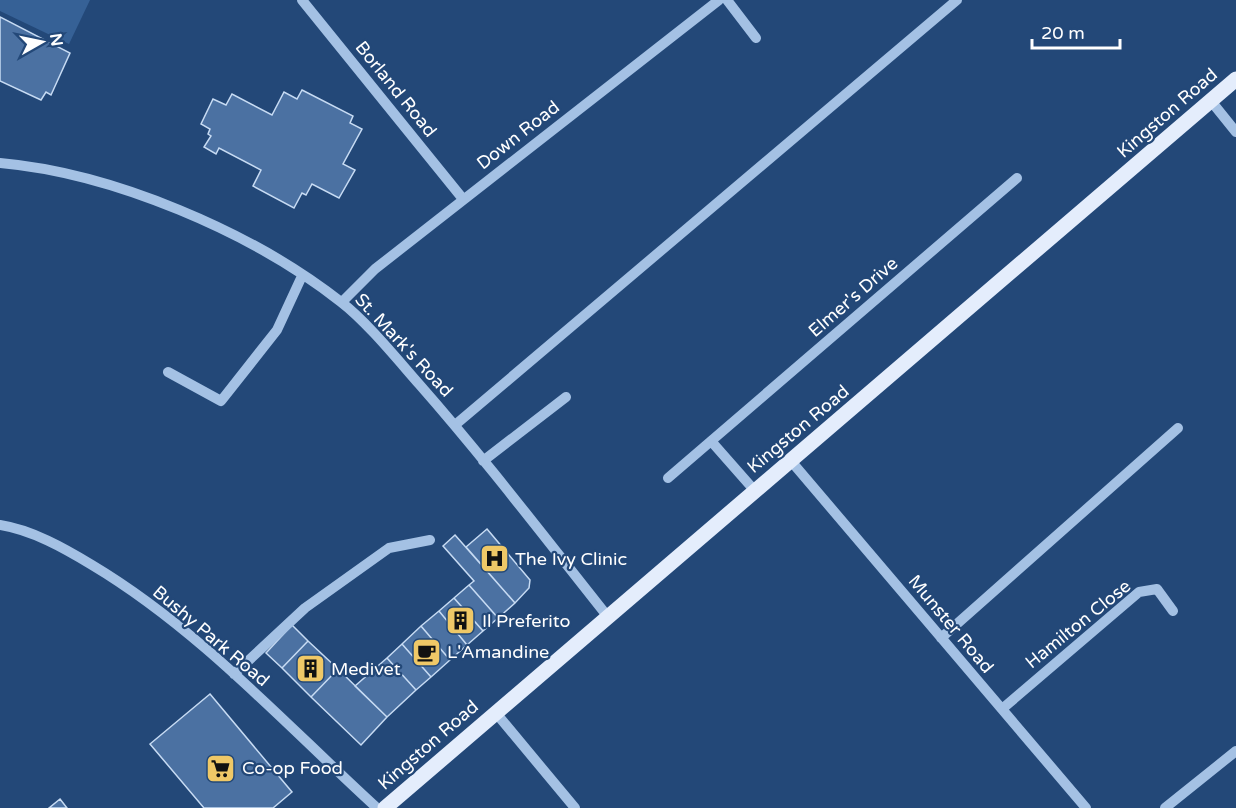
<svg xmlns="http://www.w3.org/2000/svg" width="1236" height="808" font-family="'Varela Round',sans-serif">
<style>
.green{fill:#366196}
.building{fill:#4b71a2;stroke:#c7dbf3;stroke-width:1.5}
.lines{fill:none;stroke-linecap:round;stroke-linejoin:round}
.minor{stroke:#a4c1e4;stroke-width:10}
.major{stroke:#e4edfc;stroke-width:15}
.labels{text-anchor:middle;stroke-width:4.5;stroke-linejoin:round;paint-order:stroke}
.street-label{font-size:18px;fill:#fff;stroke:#234878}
.poi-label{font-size:18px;fill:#fff;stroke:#234878;text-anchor:start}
</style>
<rect width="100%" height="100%" fill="#234878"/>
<path class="green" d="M0,0H90L69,44L0,11Z"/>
<path class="building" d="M0,17L70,53L51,95L46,92L41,100L0,81Z
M302,90L353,116L350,123L362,129L343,164L355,170L339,198L312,184L306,195L302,193L294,208L253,186L261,170L219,148L216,154L204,147L211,136L208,134L210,129L201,124L213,99L226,105L232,94L272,115L284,92L297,99Z
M487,529L530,580L529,588L515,603L466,547Z
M455,535L515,603L498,618L469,585L474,581L443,546Z
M469,585L498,618L483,631L454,598Z
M454,598L483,631L467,645L439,611Z
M439,611L467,645L450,660L421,626Z
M292,625L308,641L282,668L266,653Z
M421,626L450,660L431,677L402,644Z
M308,641L338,669L311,697L282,668Z
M402,644L431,677L416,690L387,658Z
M387,658L416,690L387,717L355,686Z
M338,669L387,717L361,745L311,697Z
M210,694L292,792L273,808H204L150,744Z
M60,799L67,808H49Z"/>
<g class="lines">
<path class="minor" d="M302,0L463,199
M727,0L756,38
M1211,101L1236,132
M0,163C113,173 252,232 341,302C367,322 397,359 419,384C485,459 546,539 608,617
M342,302L375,269L719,0
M168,372L221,401L277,330L302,276
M455,425L957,0
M711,441L755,491
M483,461L566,397
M791,461L1086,808
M668,478L1017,178
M0,525C32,530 64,548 92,565C199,629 285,724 377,808
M941,638L1178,428
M234,674L305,608L389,548L430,540
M1002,709L1139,592L1157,589L1173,611
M496,713L575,808
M1165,808L1236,751"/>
<path class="major" d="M385,808L1236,79"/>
</g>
<defs>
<symbol id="hospital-square" viewBox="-11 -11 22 22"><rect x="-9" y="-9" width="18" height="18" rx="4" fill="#efc867" stroke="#234878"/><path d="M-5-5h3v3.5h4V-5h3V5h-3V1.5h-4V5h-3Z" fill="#111"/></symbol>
<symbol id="building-square" viewBox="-11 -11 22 22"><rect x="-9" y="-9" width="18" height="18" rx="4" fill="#efc867" stroke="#234878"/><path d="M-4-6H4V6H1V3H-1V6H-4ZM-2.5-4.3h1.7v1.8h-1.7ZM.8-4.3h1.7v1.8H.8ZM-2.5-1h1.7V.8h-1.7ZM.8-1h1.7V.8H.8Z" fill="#111"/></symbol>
<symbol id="cafe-square" viewBox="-11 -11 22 22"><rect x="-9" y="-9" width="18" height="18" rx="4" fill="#efc867" stroke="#234878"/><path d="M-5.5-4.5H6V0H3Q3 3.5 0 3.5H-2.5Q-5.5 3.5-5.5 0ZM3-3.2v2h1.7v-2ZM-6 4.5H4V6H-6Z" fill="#111"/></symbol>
<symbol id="supermarket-square" viewBox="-11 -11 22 22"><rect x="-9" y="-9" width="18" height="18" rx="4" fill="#efc867" stroke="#234878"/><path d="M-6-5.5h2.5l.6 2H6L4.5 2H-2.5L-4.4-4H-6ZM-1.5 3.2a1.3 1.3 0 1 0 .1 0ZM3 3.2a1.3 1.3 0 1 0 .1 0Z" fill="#111"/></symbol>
</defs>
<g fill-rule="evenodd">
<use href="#hospital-square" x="478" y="542" width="33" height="33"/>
<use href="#building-square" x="444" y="604" width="33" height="33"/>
<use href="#cafe-square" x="410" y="636" width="33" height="33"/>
<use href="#building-square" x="294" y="652" width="33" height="33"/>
<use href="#supermarket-square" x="204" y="752" width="33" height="33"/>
</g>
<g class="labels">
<g class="street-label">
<text transform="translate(396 89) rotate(51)" y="6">Borland Road</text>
<text transform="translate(1167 113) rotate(-41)" y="6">Kingston Road</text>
<text transform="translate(518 135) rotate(-38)" y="6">Down Road</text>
<text transform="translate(853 297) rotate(-41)" y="6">Elmer's Drive</text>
<text transform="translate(404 345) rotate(47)" y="6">St. Mark's Road</text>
<text transform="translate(798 429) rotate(-40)" y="6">Kingston Road</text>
<text transform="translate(951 624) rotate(50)" y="6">Munster Road</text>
<text transform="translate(1078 624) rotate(-39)" y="6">Hamilton Close</text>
<text transform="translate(211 636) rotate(40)" y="6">Bushy Park Road</text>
<text transform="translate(428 745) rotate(-41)" y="6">Kingston Road</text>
</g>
<g class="poi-label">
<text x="515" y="565">The Ivy Clinic</text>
<text x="482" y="627">Il Preferito</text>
<text x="447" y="658">L'Amandine</text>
<text x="331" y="675">Medivet</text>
<text x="242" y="774">Co-op Food</text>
</g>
</g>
<g transform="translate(42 42) rotate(81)" stroke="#234878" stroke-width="4.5" paint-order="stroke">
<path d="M0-4.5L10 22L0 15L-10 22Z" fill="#ffffff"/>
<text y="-9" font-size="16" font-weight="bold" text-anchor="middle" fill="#ffffff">N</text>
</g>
<path d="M1032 39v9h88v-9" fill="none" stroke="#ffffff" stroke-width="3"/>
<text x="1041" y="39" font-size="18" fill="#ffffff" stroke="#234878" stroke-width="4.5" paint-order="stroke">20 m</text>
</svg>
